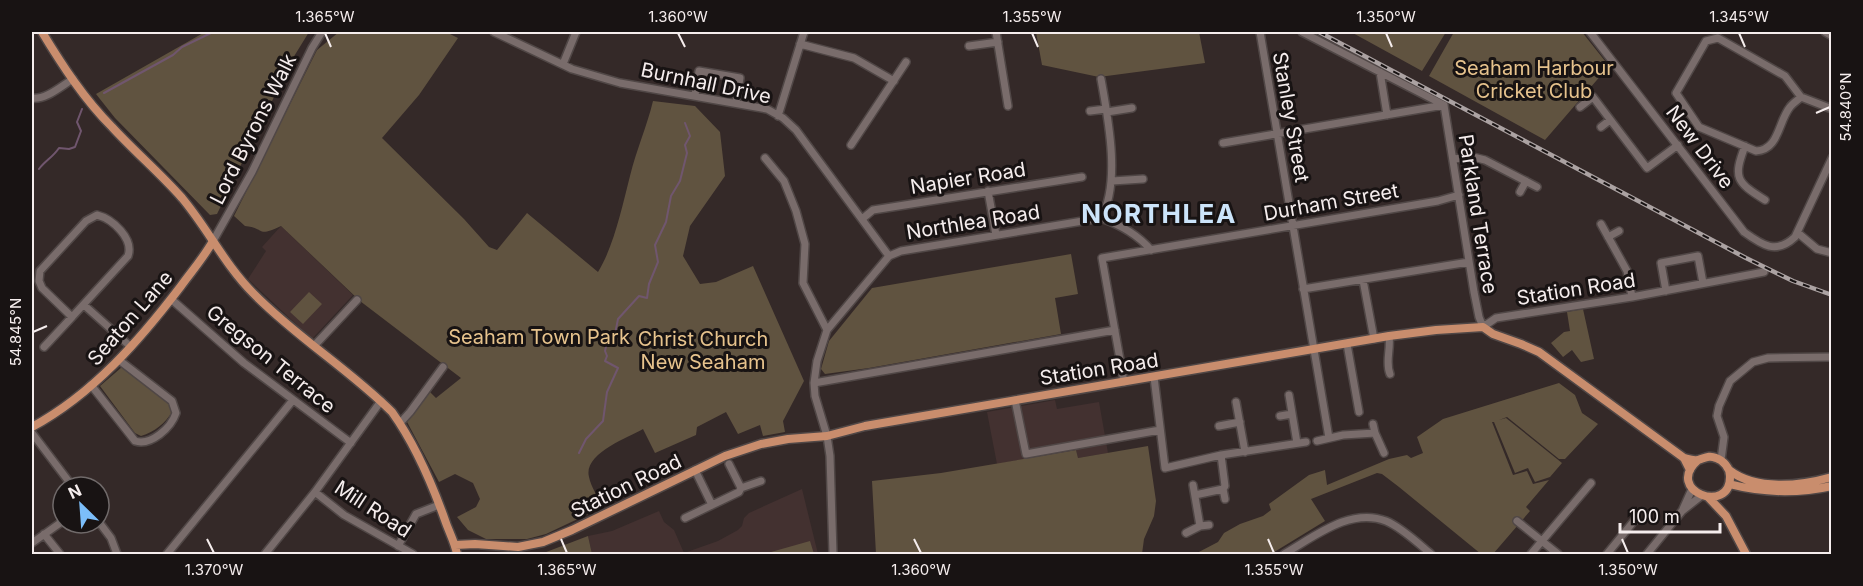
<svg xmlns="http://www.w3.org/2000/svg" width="1863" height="586" font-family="Inter,sans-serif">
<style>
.built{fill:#433130}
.green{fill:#605340}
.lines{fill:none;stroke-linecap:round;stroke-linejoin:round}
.stream{stroke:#70566e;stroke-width:2}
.minor-casing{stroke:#504746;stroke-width:10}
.major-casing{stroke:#504746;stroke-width:11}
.minor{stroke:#796c6b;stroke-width:7}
.major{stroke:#c98d6d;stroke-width:8}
.rail-casing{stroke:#aba2a2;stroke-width:4.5}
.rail{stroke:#181313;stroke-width:2;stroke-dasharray:7;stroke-linecap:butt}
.ticks{fill:none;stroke:#f5eded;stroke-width:2}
.labels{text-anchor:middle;stroke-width:6;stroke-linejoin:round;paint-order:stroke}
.park-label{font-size:20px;fill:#e7c38d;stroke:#181313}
.street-label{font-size:20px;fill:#f5eded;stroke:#181313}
.district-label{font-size:26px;font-weight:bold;letter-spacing:1.5px;fill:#cce4fa;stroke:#181313}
.neatline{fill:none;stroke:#f5eded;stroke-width:2}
.ticks-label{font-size:15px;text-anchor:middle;fill:#f5eded}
</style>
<rect width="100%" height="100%" fill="#342928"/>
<path class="built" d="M281,226L353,295L312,339L248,279L266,251L262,247Z
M1055,400L1057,409L1099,402L1108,453L1078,458L1076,450L997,464L987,412Z
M802,489L818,554H592L588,536L612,531L659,511L664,522L674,530L684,553L718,541L738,530L742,526L744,518L749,513Z"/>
<path class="green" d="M205,32H309L293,58L217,214L210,215L115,118L96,94Z
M339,32H446L458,38L419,95L382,138L464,219L489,247L497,250L527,213L598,272C614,246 622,207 630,176C636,151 647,126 653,101L695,106L720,132L725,176L690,226L683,256L700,284L716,282L753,266L804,381L783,421L785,432L763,436L760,425L738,434L726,412L697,427L696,435L655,453L643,429C627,438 583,454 589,477C591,487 598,497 603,507L546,534L527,539H486L468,530L457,517L476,507L480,499L473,483L455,474L439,482L406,420L430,392L436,398L461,378L360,301L281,226C256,238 266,228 245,226L234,216L317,50Z
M1036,32H1199L1205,63L1099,77L1042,65Z
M1351,32H1446L1422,71Z
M1454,32H1582L1609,66L1545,140L1429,76Z
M1071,254L1078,294L1055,298L1061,334L869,368L825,374L821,369L829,341L872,288Z
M309,292L322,304L303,324L290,312Z
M1583,309L1594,359L1581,362L1572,350L1563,357L1551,343L1564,332L1570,331L1567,312Z
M122,367L171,405L173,411C165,423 155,432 141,436L135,433L100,386Z
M1559,383L1575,395L1582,413L1598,424L1565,459H1559L1507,417L1499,420L1506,418L1562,463L1550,477L1535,482L1528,468L1515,473L1494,422H1492L1513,475L1527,471L1533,484L1549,480L1526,507L1530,511L1493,554H1481L1399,487L1382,474L1377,473L1311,499L1325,521L1271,554H1195L1218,542L1224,533L1240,524L1263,516L1271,510L1269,504L1309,475L1325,470L1327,485L1389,459L1407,455L1411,458L1423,453L1417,437L1443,419Z
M1148,446L1156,501L1154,516L1144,539L1142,554H876L872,481L941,473L1076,450L1078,458Z
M588,536L592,554H539H541Z
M810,541L814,554H764Z"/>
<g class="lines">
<path class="stream" d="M104,93L173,55L182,47L213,32
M39,169C45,161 53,157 59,148L69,149L75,147L81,131L77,122L82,109
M32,174V173
M579,453L586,439L603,421L607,392L618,368L605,361L607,356L605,351L608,338L615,334L618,319L639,296L647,298L649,284L658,262L655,245L666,222L671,196L680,181L687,153L685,145L690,136L685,123"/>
<defs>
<path id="minor" d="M494,32L572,69L620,83L767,109L783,118L796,130L889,256
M996,32L1008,106
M1260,32L1329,438
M1302,32L1444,105
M1590,32L1744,232C1762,245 1776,255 1795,237L1832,158
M1825,32L1832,36
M800,44L854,58L894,81
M969,46L998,42
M563,64L576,32
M1380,72L1387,115
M1101,79C1108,118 1121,183 1101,218
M695,95L699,71L740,78L736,102
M1801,97C1798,100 1793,103 1790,107C1778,122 1779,150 1756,151L1699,127L1676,93L1706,41L1718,38L1785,76L1801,97L1832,109
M32,98C46,100 61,86 73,79
M1444,105L1474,292L1479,317L1483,327L1496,318L1632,297L1764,272
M1580,107L1593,97L1647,168L1678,145
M1090,111L1106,109
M1107,112L1132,108
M778,116L804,32
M1601,127L1610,120
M1223,143L1444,105
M851,145L906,62
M1745,146C1733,178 1736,182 1765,200
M765,158L784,181L796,211L805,244L803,283L827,330
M1453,159L1473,157L1485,160L1537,187
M1112,181L1143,179
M988,191L996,235
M1520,192L1526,181
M862,219L873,210L1082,177
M1601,224L1627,271L1632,297
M1798,233L1817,249L1832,253
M1608,237L1619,231
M213,241L252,172L312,48L322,32
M1363,280L1374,339
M1303,289L1469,262
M1666,291L1661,263L1698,256L1703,283
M171,299L244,363L351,443
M84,305L131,347
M1389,336C1391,350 1385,362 1390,374
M1347,344L1359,412
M314,346L357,300
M44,347L72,317L42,288L39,281L40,271L86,221L97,215C113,219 134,239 128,256L72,317
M1154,377L1165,468L1221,455L1306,442
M1124,382L1102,258L1438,201L1459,195
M814,383L1115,330
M91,385L135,441C151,446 171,428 176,413L172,401L119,360
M1289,395L1297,443
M1015,400L1026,454L1160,430
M1236,402L1245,452
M1280,416L1292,414
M400,423L410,412L443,367
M1373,424L1375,433L1384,453
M1219,426L1240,422
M32,433L73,487
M1317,441L1343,435L1375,433
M1721,460L1724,437L1717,416L1719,406L1730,381L1753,362L1768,358L1832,357
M729,464L741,488L761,481
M695,470L712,505
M1193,485L1200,526
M1223,489L1225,499
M315,492L344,515L413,554
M1195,495L1223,489L1225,486L1221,455
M1683,509L1692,489
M685,518L739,492L741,488
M1517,521L1558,554
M99,522L111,538L117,554
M1186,533L1200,526L1209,525
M44,534L60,554
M32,543L63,521
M398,546L416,514L439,505
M167,554L293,400
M265,554L315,492L381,401
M833,554L830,456L827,436L815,396L814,383L817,361L827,330L889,256L901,251L1101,218C1121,225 1137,234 1151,250
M1284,554C1314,537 1350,507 1386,521C1401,527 1419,544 1431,554
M1531,554L1591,483
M1607,554L1634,521
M1647,554L1682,511L1701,496"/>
<path id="major" d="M42,32C62,65 84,99 112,127C135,152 160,173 182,198C208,229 225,265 253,293C296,337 349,369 392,412C415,444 433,486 446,523C450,534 455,543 457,554
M32,427C93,394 140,340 181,286C192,271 204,257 213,241
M1684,458C1688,459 1693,461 1698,460C1705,458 1709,455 1716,458C1723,460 1730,468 1730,476C1731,516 1663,491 1698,460
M1729,470C1756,491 1800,486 1832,477
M1729,484C1764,493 1796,494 1832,486
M1709,498L1726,516L1746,554
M455,545L475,544L518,547L543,542L572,530L725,456L761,444L788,439L827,436L865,426L1389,336L1436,330L1483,327L1493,334L1521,344L1539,352L1684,458L1690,470"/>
</defs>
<use href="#minor" class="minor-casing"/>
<use href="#major" class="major-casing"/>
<use href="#minor" class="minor"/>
<use href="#major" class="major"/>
<defs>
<path id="rail" d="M1319,32L1746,258L1793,281L1832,295"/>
</defs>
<use href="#rail" class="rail-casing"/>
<use href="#rail" class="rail"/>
</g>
<path class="ticks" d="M325,33L331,47M678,33L685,47M1032,33L1038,47M1386,33L1392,47M1739,33L1745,47M1816,113L1830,107M33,332L47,326M207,539L214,553M561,539L567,553M914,539L921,553M1268,539L1274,553M1622,539L1628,553"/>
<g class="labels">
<g class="park-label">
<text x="1534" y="75">Seaham Harbour<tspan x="1534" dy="23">Cricket Club</tspan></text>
<text x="539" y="344">Seaham Town Park</text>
<text x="703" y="346">Christ Church<tspan x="703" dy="23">New Seaham</tspan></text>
</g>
<g class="street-label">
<text transform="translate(706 83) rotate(12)" y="7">Burnhall Drive</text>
<text transform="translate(1291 117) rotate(80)" y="7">Stanley Street</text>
<text transform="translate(253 129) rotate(-63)" y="7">Lord Byrons Walk</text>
<text transform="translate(1700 147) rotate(53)" y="7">New Drive</text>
<text transform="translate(968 178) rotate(-9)" y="7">Napier Road</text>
<text transform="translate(1331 202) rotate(-10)" y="7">Durham Street</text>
<text transform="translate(1478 214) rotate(81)" y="7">Parkland Terrace</text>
<text transform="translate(973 222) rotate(-9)" y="7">Northlea Road</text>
<text transform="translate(1576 289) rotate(-9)" y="7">Station Road</text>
<text transform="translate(130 318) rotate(-49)" y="7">Seaton Lane</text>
<text transform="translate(271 359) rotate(39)" y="7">Gregson Terrace</text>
<text transform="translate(1099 369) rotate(-9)" y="7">Station Road</text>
<text transform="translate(626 486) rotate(-26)" y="7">Station Road</text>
<text transform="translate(373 509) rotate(33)" y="7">Mill Road</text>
</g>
<g class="district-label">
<text x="1159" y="223">NORTHLEA</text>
</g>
</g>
<rect width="1863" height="586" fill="none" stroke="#181313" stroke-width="66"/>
<g transform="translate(81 505) rotate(335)"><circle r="28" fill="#181313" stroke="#706a6a" stroke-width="1.5"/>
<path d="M0-4.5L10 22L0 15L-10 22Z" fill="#7cbef9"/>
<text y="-9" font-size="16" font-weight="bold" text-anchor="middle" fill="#f5eded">N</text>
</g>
<path d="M1620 523v9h100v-9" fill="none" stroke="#f5eded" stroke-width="3"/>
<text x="1629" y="523" font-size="18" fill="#f5eded" stroke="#181313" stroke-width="4.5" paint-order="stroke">100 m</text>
<rect x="33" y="33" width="1797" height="520" class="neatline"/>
<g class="ticks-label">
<text x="325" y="22">1.365°W</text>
<text x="678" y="22">1.360°W</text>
<text x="1032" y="22">1.355°W</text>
<text x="1386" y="22">1.350°W</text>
<text x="1739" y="22">1.345°W</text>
<text transform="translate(1846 107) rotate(-90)" y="5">54.840°N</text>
<text transform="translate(16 332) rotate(-90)" y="5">54.845°N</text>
<text x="214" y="575">1.370°W</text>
<text x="567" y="575">1.365°W</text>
<text x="921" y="575">1.360°W</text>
<text x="1274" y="575">1.355°W</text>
<text x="1628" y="575">1.350°W</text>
</g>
</svg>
